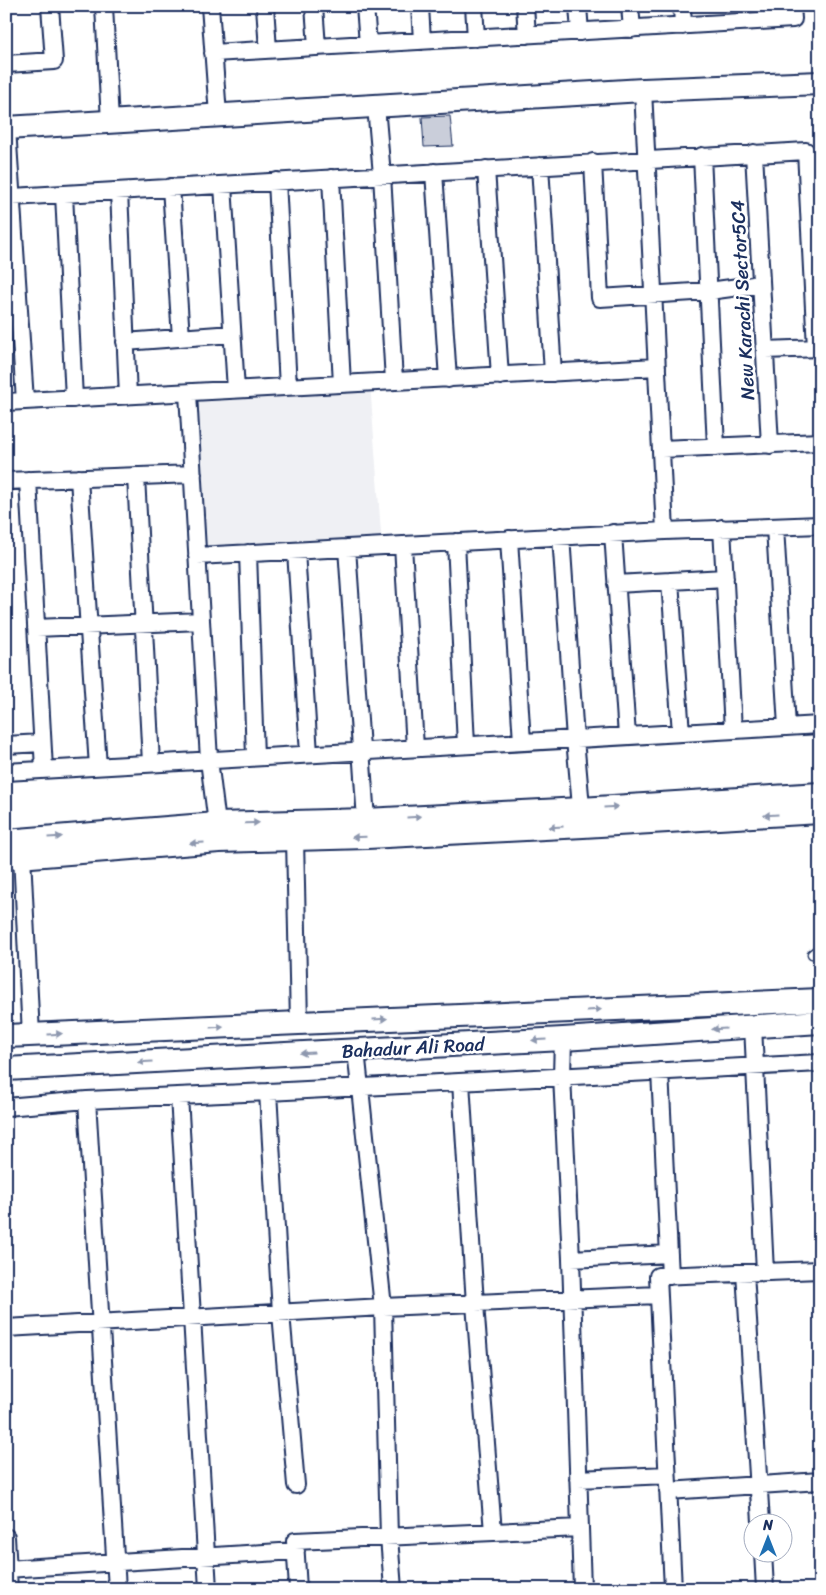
<svg xmlns="http://www.w3.org/2000/svg" width="826" height="1595" font-family="Sriracha,sans-serif">
<style>
.built{fill:#eff0f4}
.building{fill:#caceda;stroke:#1b2f5e}
.lines{fill:none;stroke-linecap:round;stroke-linejoin:round}
.lane-casing{stroke:#1b2f5e;stroke-width:11}
.street-casing{stroke:#1b2f5e;stroke-width:20}
.secondary-casing{stroke:#1b2f5e;stroke-width:26}
.lane{stroke:#fff;stroke-width:8}
.street{stroke:#fff;stroke-width:16}
.secondary{stroke:#fff;stroke-width:22}
.oneway{fill:#8d97ae}
.labels{text-anchor:middle;stroke-width:5;stroke-linejoin:round;paint-order:stroke}
.street-label{font-size:19px;fill:#1b2f5e;stroke:#fff}
</style>
<rect width="100%" height="100%" fill="#fff"/>
<filter id="ink" filterUnits="userSpaceOnUse"><feTurbulence type="fractalNoise" baseFrequency=".02" numOctaves="2"/><feDisplacementMap in="SourceGraphic" scale="10" xChannelSelector="R" yChannelSelector="G"/><feConvolveMatrix kernelMatrix="1 2 1 2 8 2 1 2 1" color-interpolation-filters="sRGB"/></filter>
<g filter="url(#ink)">
<path class="built" d="M370,383L382,546L197,556L188,393Z"/>
<path class="building" d="M450,116L453,146L424,147L422,117Z"/>
<g class="lines">
<defs>
<path id="lane" d="M812,954L820,948"/>
<path id="street" d="M104,6L110,122
M210,6L218,115
M265,6L268,50
M314,6L317,47
M365,6L368,44
M420,6L422,41
M474,6L476,38
M525,6L527,35
M578,6L580,32
M630,6L632,29
M682,6L683,26
M213,53L793,19L792,6
M6,64L54,61L50,6
M643,90L665,531
M376,106L382,175L394,381
M7,128L25,401
M754,153L770,445
M702,156L716,447
M593,162L600,298L709,291L761,284
M540,166L553,373
M486,169L500,376
M434,172L448,379
M331,178L342,384
M277,181L288,387
M223,185L236,390
M171,187L181,338
M119,191L128,396
M64,194L74,399
M12,197L806,151L816,348
M125,342L232,334
M765,350L820,348
M188,393L209,760L217,824
M6,402L657,367
M661,449L820,442
M136,476L151,763
M79,478L98,767
M28,480L44,769
M6,481L193,474
M775,527L787,727
M722,528L733,730
M613,533L627,736
M561,536L575,739L582,818
M509,539L522,742
M456,542L466,745
M403,545L415,748
M347,548L366,820
M296,551L309,754
M248,553L255,757
M197,556L665,531L820,525
M670,581L681,733
M616,584L725,578
M36,628L201,621
M6,745L42,743
M6,772L820,725
M295,839L299,1023
M22,856L31,1035
M753,1026L765,1272
M563,1039L562,1076L571,1259L580,1528
M356,1050L383,1307L389,1537L393,1589
M660,1071L670,1276
M461,1082L475,1304L493,1532
M268,1092L281,1313L296,1485
M179,1096L208,1589
M87,1100L117,1589
M6,1107L87,1100L268,1092L820,1063
M571,1259L669,1254
M745,1273L761,1522
M6,1328L383,1307L658,1295
M578,1479L667,1475
M668,1491L820,1481
M6,1537L9,1589
M763,1552L765,1589
M6,1569L296,1551
M298,1589L295,1541L580,1528L582,1589
M673,1589L658,1276L820,1270"/>
<path id="secondary" d="M6,128L643,90L820,83
M6,841L217,824L366,820L581,809L820,794
M6,858L219,841L367,837L583,826L820,812
M6,1036L820,1000
M6,1069L563,1039L820,1022"/>
</defs>
<use href="#lane" class="lane-casing"/>
<use href="#street" class="street-casing"/>
<use href="#secondary" class="secondary-casing"/>
<use href="#lane" class="lane"/>
<use href="#street" class="street"/>
<use href="#secondary" class="secondary"/>
</g>
<defs><path id="oneway-solid" d="M-6-.8H1V-3.2L6.5 0L1 3.2V.8H-6Z" transform="scale(1.25)"/></defs>
<g class="oneway">
<use href="#oneway-solid" transform="translate(611 807) rotate(-4)"/>
<use href="#oneway-solid" transform="translate(771 815) rotate(177)"/>
<use href="#oneway-solid" transform="translate(414 817) rotate(-3)"/>
<use href="#oneway-solid" transform="translate(252 823) rotate(-1)"/>
<use href="#oneway-solid" transform="translate(556 827) rotate(177)"/>
<use href="#oneway-solid" transform="translate(55 837) rotate(-4)"/>
<use href="#oneway-solid" transform="translate(359 837) rotate(178)"/>
<use href="#oneway-solid" transform="translate(197 843) rotate(176)"/>
<use href="#oneway-solid" transform="translate(594 1010) rotate(-3)"/>
<use href="#oneway-solid" transform="translate(380 1019) rotate(-3)"/>
<use href="#oneway-solid" transform="translate(217 1027) rotate(-3)"/>
<use href="#oneway-solid" transform="translate(719 1029) rotate(176)"/>
<use href="#oneway-solid" transform="translate(55 1034) rotate(-3)"/>
<use href="#oneway-solid" transform="translate(539 1040) rotate(177)"/>
<use href="#oneway-solid" transform="translate(307 1053) rotate(177)"/>
<use href="#oneway-solid" transform="translate(145 1062) rotate(177)"/>
</g>
</g>
<g class="labels">
<g class="street-label">
<text transform="translate(742 300) rotate(-93)" y="7">New Karachi Sector5C4</text>
<text transform="translate(413 1047) rotate(-3)" y="7">Bahadur Ali Road</text>
</g>
</g>
<rect width="826" height="1595" fill="none" stroke="#fff" stroke-width="25"/>
<rect x="12" y="12" width="801" height="1570" fill="none" stroke="#1b2f5e" stroke-width="2" filter="url(#ink)"/>
<g transform="translate(768 1538)"><circle r="24" fill="#ffffff" stroke="#a4acbf"/>
<path d="M0-4L9 19L0 12L-9 19Z" fill="#1f6fb2"/>
<text y="-8" font-size="14" font-weight="bold" text-anchor="middle" fill="#1b2f5e">N</text>
</g>
</svg>
